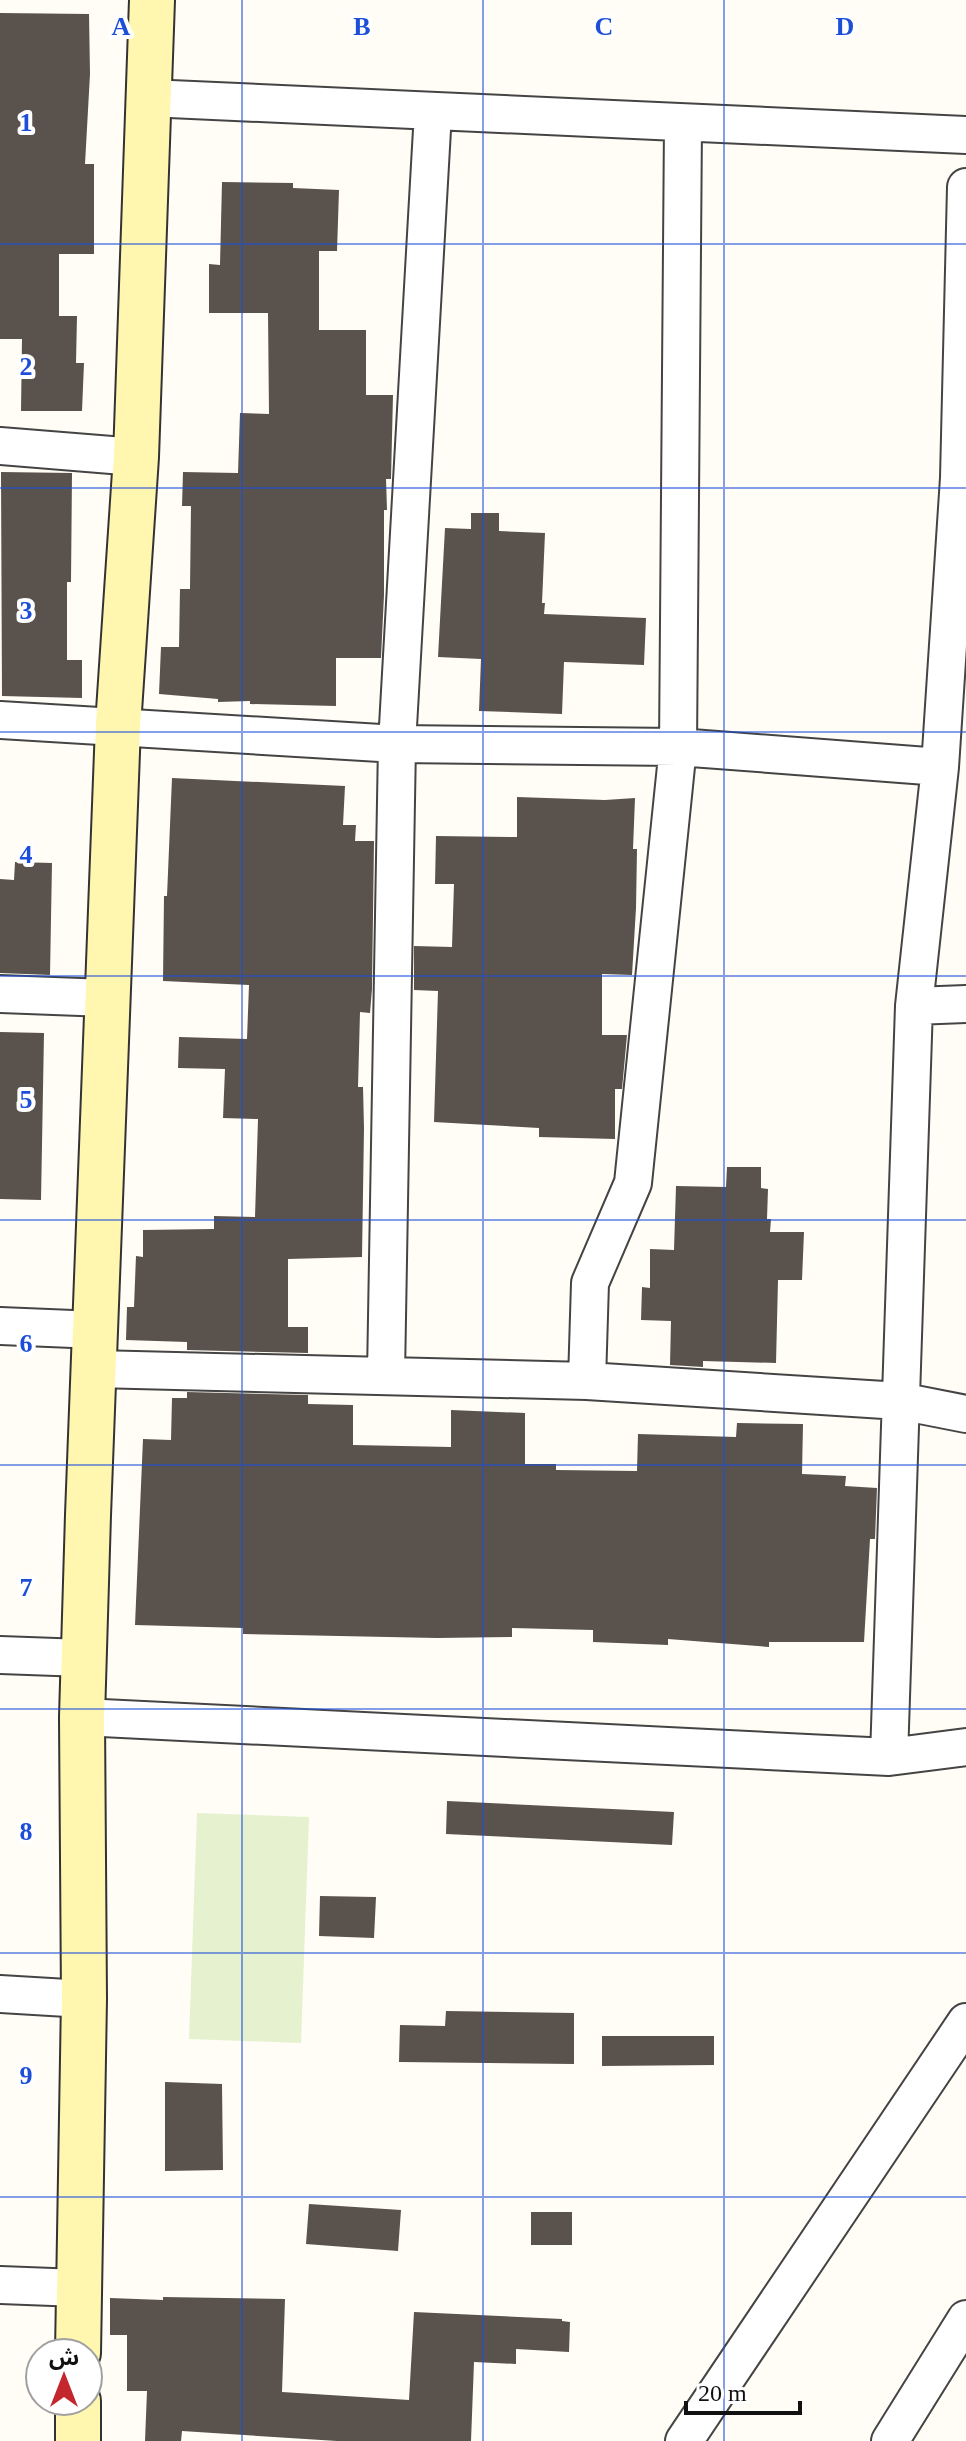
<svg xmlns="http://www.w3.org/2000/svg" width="966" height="2441" font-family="'Times New Roman','Noto Sans Arabic',serif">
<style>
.pitch{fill:#e6f2cf}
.building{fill:#5a524d}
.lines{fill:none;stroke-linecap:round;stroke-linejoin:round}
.street-casing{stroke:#444;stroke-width:40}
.secondary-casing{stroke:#333;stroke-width:48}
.street{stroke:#fff;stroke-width:36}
.secondary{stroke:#fff6b0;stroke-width:44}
.grid{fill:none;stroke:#1d4ed8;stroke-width:2;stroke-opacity:0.55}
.grid-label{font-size:26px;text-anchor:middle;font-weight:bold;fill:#1d4ed8;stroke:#fff;stroke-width:8;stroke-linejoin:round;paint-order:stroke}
</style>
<rect width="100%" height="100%" fill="#fffdf5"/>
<path class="pitch" d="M197,1813L309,1817L301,2043L189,2039Z"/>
<path class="building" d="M0,13L89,14L90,74L85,164H94V254H59V316H77L76,363H84L82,411H21L22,339H0Z
M222,182L293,183V188L339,190L337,251H319V330H366V395H393L391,479H386L387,510H384V595L381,658H336V706L250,704V701L218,702V699L159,694L161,647H179L180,589H190L191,506H182L183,472L238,473L240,413L269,414L268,313H209V264L220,265Z
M1,472L72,473L71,582H67V660H82V698L2,696Z
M471,513H499V531L545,533L542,603H545L544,614L646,618L644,665L564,662L562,714L479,711L481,659L438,657L445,528L471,529Z
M172,778L345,786L343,825H356L355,841H374L372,989L370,1013L360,1012L358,1087H363L364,1128L362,1257L288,1259V1327H308V1353L187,1350V1342L126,1340L127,1307H134L136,1256L143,1257V1230L214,1229V1216L255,1217L258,1119L223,1118L225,1069L178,1068L179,1037L247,1039L249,985L163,981L164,896H167Z
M517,797L605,800L635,798L633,849H637L636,908L632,975L602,974V1035H627L622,1089H615V1139L539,1137V1128L434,1122L438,991L414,990V946L452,947L454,884H435L436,836L517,837Z
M15,862L52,863L50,975L0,973V879L14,880Z
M0,1032L44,1033L41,1200L0,1199Z
M727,1167H761V1188L768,1189L767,1219H771L770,1232H804L802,1280H778L776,1363L703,1361V1367L670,1365L671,1321L641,1320L642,1287L650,1288V1249L674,1250L676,1186L726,1187Z
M187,1392L308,1395V1404L353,1405V1445L451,1447V1410L525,1413V1464H556V1470L637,1471L638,1434L736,1437L737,1423L803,1424L802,1474L846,1476L845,1486L877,1488L875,1539H870L864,1642H769V1647L668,1639V1645L593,1642V1630L512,1628V1637L437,1638L243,1634V1628L135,1625L143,1439L171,1440L172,1398H187Z
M447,1801L674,1812L672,1845L446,1834Z
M320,1896L376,1897L374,1938L319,1936Z
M446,2011L574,2013V2064L399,2062L400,2025L445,2026Z
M602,2036H714V2065L602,2066Z
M165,2082L222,2084L223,2170L165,2171Z
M309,2204L401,2210L398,2251L306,2244Z
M531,2212H572V2245H531Z
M163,2297L285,2299L282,2392L409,2400L414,2312L562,2319V2321L570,2322L569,2352L516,2349V2364L474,2362L471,2441H337L182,2431L181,2441H145L147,2391H127V2335H110V2298L163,2300Z"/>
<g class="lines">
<defs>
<path id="street" d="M148,98L966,135
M0,446L136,457
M0,720L397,744L678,747L940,767
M0,994L107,998
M914,1006L966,1004
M0,1326L97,1330
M95,1369L587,1381L900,1401L966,1414
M386,1375L397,744L433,112
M587,1381L590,1283L633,1183L678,747L683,124
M0,1655L84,1658
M82,1717L889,1757L966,1747
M889,1757L914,1006L940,767L959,478L966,187
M0,1994L84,1999
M0,2285L79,2288
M684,2441L966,2022
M890,2441L966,2319"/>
<path id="secondary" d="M78,2353L84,1999L82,1717L88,1515L118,726L136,457L152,0
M78,2441V2401"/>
</defs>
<use href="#street" class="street-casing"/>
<use href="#secondary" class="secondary-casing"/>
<use href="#street" class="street"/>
<use href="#secondary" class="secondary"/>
</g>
<path class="grid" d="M242,0V2441M483,0V2441M724,0V2441M0,244H966M0,488H966M0,732H966M0,976H966M0,1220H966M0,1465H966M0,1709H966M0,1953H966M0,2197H966"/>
<g class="grid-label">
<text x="121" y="35">A</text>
<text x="362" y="35">B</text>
<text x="604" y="35">C</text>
<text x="845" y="35">D</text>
<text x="26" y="131">1</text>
<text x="26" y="375">2</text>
<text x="26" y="619">3</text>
<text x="26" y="863">4</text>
<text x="26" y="1108">5</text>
<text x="26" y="1352">6</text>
<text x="26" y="1596">7</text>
<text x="26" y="1840">8</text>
<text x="26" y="2084">9</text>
</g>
<g transform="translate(64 2377)"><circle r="38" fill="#ffffff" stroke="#a0a0a0" stroke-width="2"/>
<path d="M0-6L14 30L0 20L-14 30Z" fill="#c4262e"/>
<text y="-12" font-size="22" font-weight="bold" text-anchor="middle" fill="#111111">ش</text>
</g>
<path d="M686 2401v12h114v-12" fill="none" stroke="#111111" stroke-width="4"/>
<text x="698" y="2401" font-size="24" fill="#111111" stroke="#ffffff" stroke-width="6" paint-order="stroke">20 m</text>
</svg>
